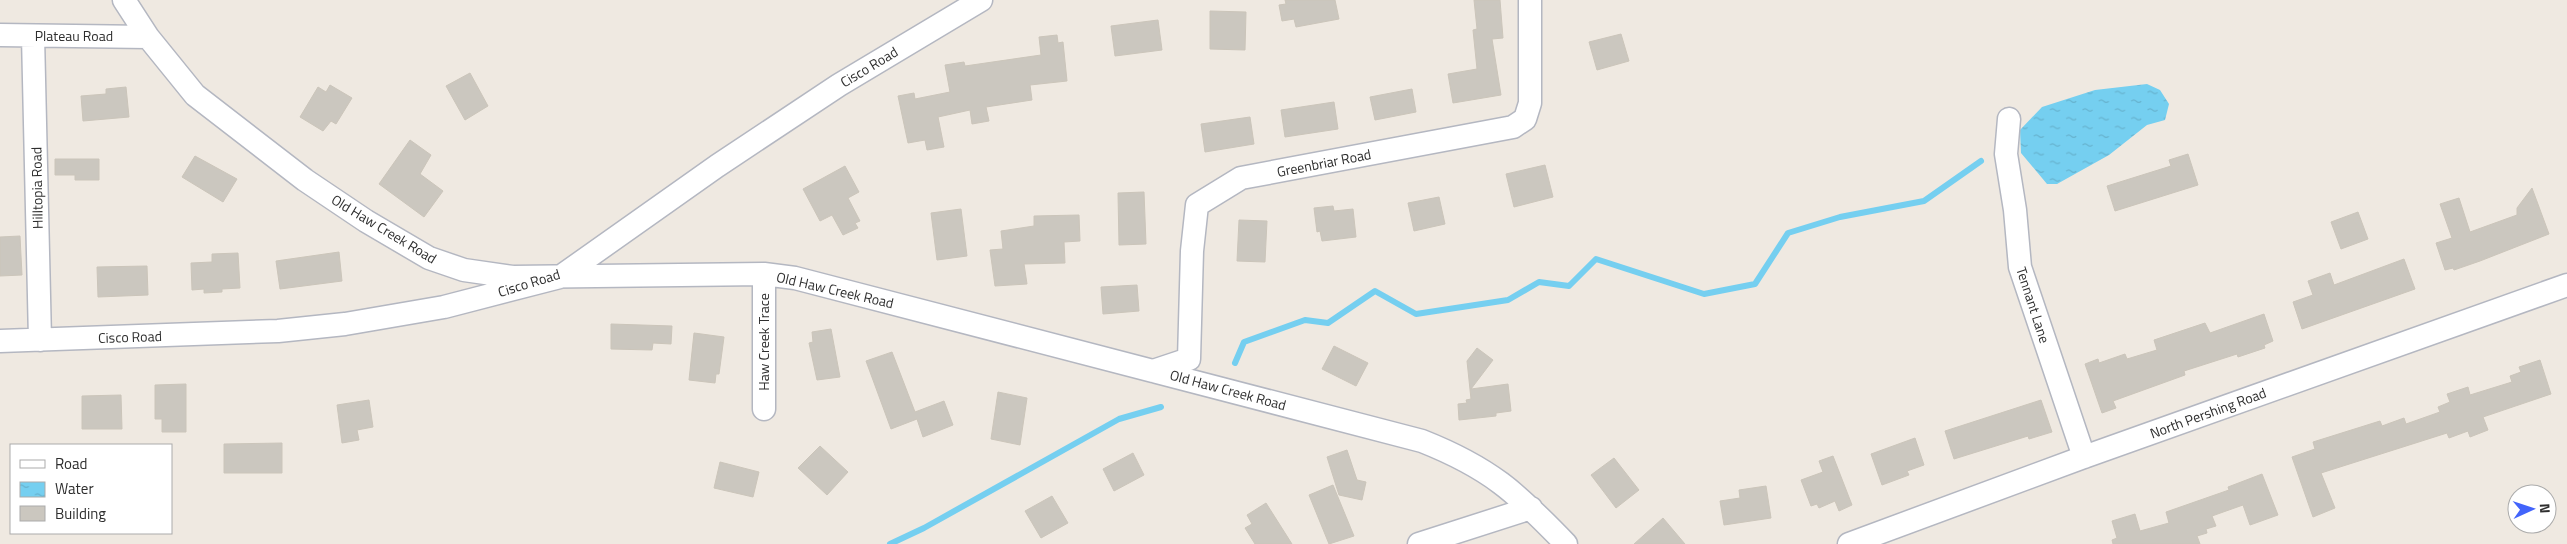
<svg xmlns="http://www.w3.org/2000/svg" width="2567" height="544" font-family="'Titillium Web',sans-serif">
<style>
.water{fill:url(#water-ripples)}
.lines{fill:none;stroke-linecap:round;stroke-linejoin:round}
.stream{stroke:#75cff0;stroke-width:6}
.building{fill:#cbc7bf;stroke:#cbc5ba}
.street-casing{stroke:#b4b7c1;stroke-width:25}
.street{stroke:#fff;stroke-width:22}
.labels{text-anchor:middle;stroke-width:4;stroke-linejoin:round;paint-order:stroke}
.street-label{font-size:14px;fill:#2e2e2e;stroke:#fff}
</style>
<defs>
<pattern id="water-ripples" width="26" height="14" patternUnits="userSpaceOnUse" patternTransform="scale(1.25)"><rect width="26" height="14" fill="#75cff0"/><path d="M2 4q2-2 4 0t4 0M15 11q2-2 4 0t4 0" fill="none" stroke="#66b2ce"/></pattern>
</defs>
<rect width="100%" height="100%" fill="#efe9e1"/>
<path class="water" d="M2147,84L2160,90L2169,104L2165,120L2147,125L2109,155L2057,184H2047L2021,153L2020,130L2042,107L2095,90Z"/>
<g class="lines">
<path class="stream" d="M1235,363L1244,342L1305,320L1328,323L1375,291L1416,314L1508,300L1539,282L1569,286L1596,259L1704,294L1755,284L1788,233L1840,217L1924,201L1981,161
M890,544L924,528L1119,419L1161,407"/>
</g>
<path class="building" d="M1285,0H1335L1339,19L1296,27L1294,19L1282,21L1279,5L1286,4Z
M1474,0H1500L1503,38L1492,39L1501,95L1453,103L1448,74L1477,69L1473,30L1477,29Z
M1210,11L1246,12L1245,50L1210,49Z
M1158,20L1162,50L1115,56L1111,26Z
M1621,34L1629,61L1597,70L1589,42Z
M1057,35L1058,43L1063,42L1067,81L1030,85L1032,100L986,107L989,121L972,124L970,110L938,117L944,147L927,150L925,140L908,143L898,96L914,93L915,99L950,92L945,65L964,62L965,66L1041,55L1039,37Z
M470,73L488,106L465,120L446,86Z
M330,85L352,98L336,124L331,121L323,131L300,117L318,87L326,92Z
M126,87L129,117L83,121L81,96L106,94V89Z
M1412,89L1416,112L1375,120L1370,97Z
M1334,102L1338,129L1285,137L1281,110Z
M1250,117L1254,144L1205,152L1201,124Z
M410,140L431,155L420,174L443,191L424,217L379,184Z
M2188,154L2198,185L2115,211L2107,186L2171,166L2169,160Z
M195,156L237,179L223,202L182,177Z
M55,159H99V180H75V175H55Z
M1545,165L1553,197L1514,207L1506,174Z
M845,166L859,192L848,198L860,221L855,223L858,228L843,235L832,215L820,221L803,189Z
M2532,188L2549,234L2480,261L2454,270L2453,268L2445,270L2436,243L2452,238L2440,204L2459,198L2470,232L2517,215V208Z
M1144,192L1146,244L1119,245L1118,193Z
M1439,197L1445,224L1414,231L1408,203Z
M1333,206L1334,211L1353,209L1356,237L1322,241L1320,231L1317,232L1314,208Z
M961,209L967,256L937,260L931,213Z
M2358,212L2368,239L2341,249L2331,222Z
M1079,215L1080,241L1064,242L1065,263L1024,264L1027,284L995,286L990,250L1003,249L1001,231L1034,226V216Z
M1239,220L1267,221L1265,262L1237,261Z
M20,236L22,275L0,276V237Z
M339,252L342,281L280,289L276,261Z
M238,253L240,288L222,289V292L204,293V289L192,290L191,263L212,262V254Z
M2404,259L2415,289L2302,329L2293,302L2313,295L2308,281L2330,273L2334,285Z
M147,266L148,295L98,297L97,267Z
M1137,285L1139,311L1103,314L1101,287Z
M2264,314L2273,341L2264,345L2265,348L2238,357L2237,354L2184,371L2185,375L2113,401L2116,408L2102,413L2085,364L2098,359L2099,363L2125,354L2127,359L2157,350L2154,340L2205,323L2210,333Z
M611,324L672,326L671,344L653,343L652,350L611,349Z
M831,329L840,377L817,380L809,343L813,342L812,332Z
M694,333L724,337L719,374H716L715,383L689,380Z
M1334,346L1368,363L1356,386L1322,369Z
M1477,348L1493,360L1471,389L1508,384L1511,411L1496,413V416L1459,420L1458,404L1467,403L1466,400L1471,399L1467,361Z
M892,352L915,412L944,401L953,425L923,437L917,419L891,429L866,361Z
M2540,360L2551,394L2483,417L2488,430L2470,437L2468,431L2449,438L2447,433L2321,473L2335,508L2313,517L2292,457L2315,449L2313,442L2380,421L2382,426L2404,418L2406,424L2440,412L2438,407L2450,402L2447,394L2468,387L2470,395L2512,382L2510,376L2521,372L2519,367Z
M186,384V432H162V419H155V385Z
M998,392L1027,398L1020,445L991,439Z
M121,395L122,429H82V396Z
M369,400L373,427L357,430L359,440L342,443L337,405Z
M2041,400L2052,432L2029,439L2028,436L1954,459L1945,431Z
M1915,438L1924,465L1907,471L1909,475L1882,485L1871,454Z
M282,443V473H224V444Z
M820,446L848,472L827,495L798,468Z
M1347,450L1357,480L1366,482L1362,500L1339,495L1327,457Z
M1133,453L1144,475L1114,491L1103,469Z
M1833,456L1852,505L1839,511L1835,501L1819,508L1817,504L1811,506L1801,480L1823,472L1819,461Z
M1614,458L1639,490L1616,508L1591,475Z
M720,462L759,472L753,497L714,488Z
M2262,474L2278,515L2250,525L2243,505L2212,516L2216,526L2206,529L2207,533L2197,536L2200,544H2113L2112,540L2117,538L2112,521L2135,514L2140,531L2169,523L2166,512L2229,490L2228,487Z
M1333,485L1354,536L1329,544L1309,495Z
M1766,486L1771,518L1724,525L1720,501L1740,498L1739,490Z
M1052,496L1068,523L1041,538L1025,511Z
M1266,503L1292,544H1255L1245,528L1252,524L1247,515Z
M1663,518L1685,544H1634Z"/>
<g class="lines">
<defs>
<path id="street" d="M124,0L148,37L195,95L305,180L366,221L429,258L464,270L513,277L764,274L795,278L1422,441C1490,468 1516,492 1566,544
M0,35L148,37
M33,36L40,340
M2009,119L2006,154L2015,210L2020,267L2084,457
M764,274V409
M0,341L278,331L345,324L444,307L560,277L717,166L839,85L981,0
M1153,371L1189,359L1192,251L1197,205L1241,178L1513,127L1525,119L1530,103V0
M1419,544L1531,508
M1849,544L2084,457L2567,285"/>
</defs>
<use href="#street" class="street-casing"/>
<use href="#street" class="street"/>
</g>
<g class="labels">
<g class="street-label">
<text x="74" y="41">Plateau Road</text>
<text transform="translate(869 67) rotate(-31)" y="5">Cisco Road</text>
<text transform="translate(1324 163) rotate(-11)" y="5">Greenbriar Road</text>
<text transform="translate(37 188) rotate(-91)" y="5">Hilltopia Road</text>
<text transform="translate(384 229) rotate(31)" y="5">Old Haw Creek Road</text>
<text transform="translate(529 283) rotate(-17)" y="5">Cisco Road</text>
<text transform="translate(835 290) rotate(13)" y="5">Old Haw Creek Road</text>
<text transform="translate(2033 305) rotate(72)" y="5">Tennant Lane</text>
<text transform="translate(130 337) rotate(-2)" y="5">Cisco Road</text>
<text transform="translate(764 342) rotate(-90)" y="5">Haw Creek Trace</text>
<text transform="translate(1228 390) rotate(15)" y="5">Old Haw Creek Road</text>
<text transform="translate(2208 413) rotate(-20)" y="5">North Pershing Road</text>
</g>
</g>
<rect x="10" y="444" width="162" height="90" fill="#ffffff" stroke="#ababab"/>
<rect x="20" y="460" width="25" height="8" fill="#ffffff" stroke="#ababab"/>
<text x="55" y="469" font-size="15" fill="#2e2e2e">Road</text>
<rect x="20" y="482" width="25" height="15" fill="url(#water-ripples)" stroke="#ababab"/>
<text x="55" y="494" font-size="15" fill="#2e2e2e">Water</text>
<rect x="20" y="506" width="25" height="15" fill="#cbc7bf" stroke="#ababab"/>
<text x="55" y="519" font-size="15" fill="#2e2e2e">Building</text>
<g transform="translate(2532 509) rotate(87)"><circle r="24" fill="#ffffff" stroke="#ababab"/>
<path d="M0-4L9 19L0 12L-9 19Z" fill="#4264fb"/>
<text y="-8" font-size="14" font-weight="bold" text-anchor="middle" fill="#2e2e2e">N</text>
</g>
</svg>
